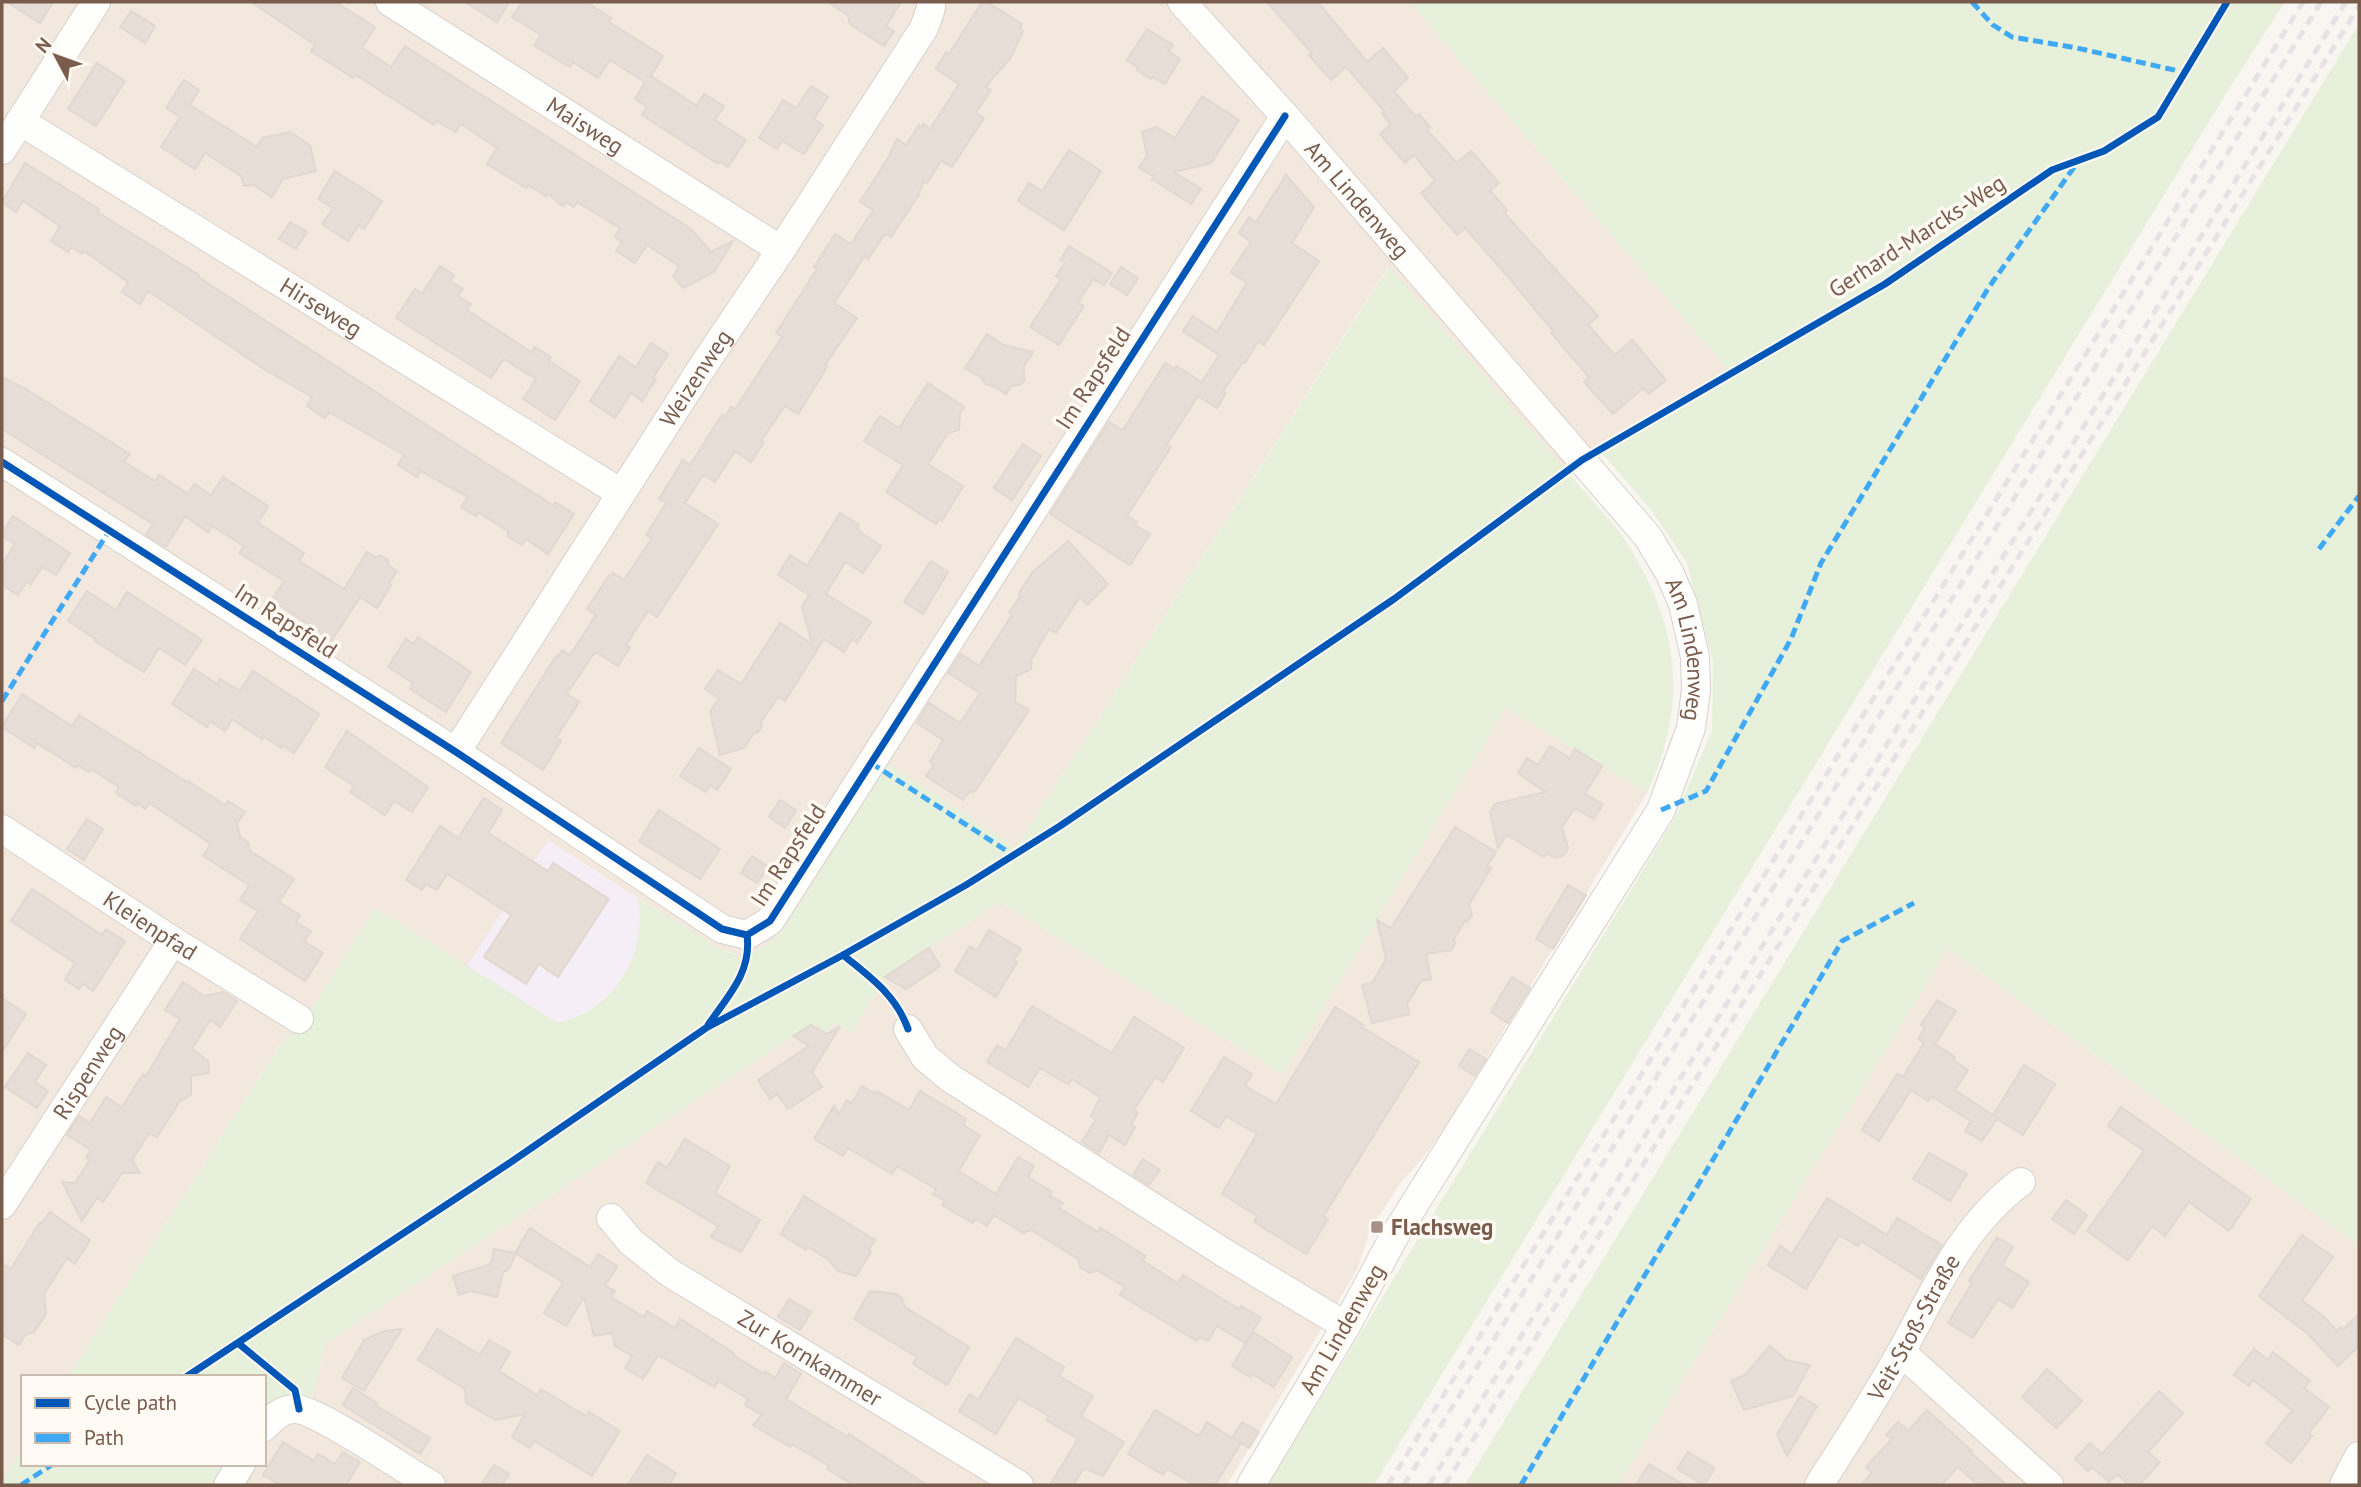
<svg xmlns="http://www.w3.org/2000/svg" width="2361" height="1487" font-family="'PT Sans',sans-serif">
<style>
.residential{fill:#f2e8de}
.education{fill:#f6eef6}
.green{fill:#e7f0db}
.building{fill:#e6ded7;stroke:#e2d8d2;stroke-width:2}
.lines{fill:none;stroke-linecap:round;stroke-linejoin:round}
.minor-casing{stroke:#d7d1cb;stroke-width:30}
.minor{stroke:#fefefd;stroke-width:28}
.rail{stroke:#e6e3e7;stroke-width:5;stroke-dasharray:10 7;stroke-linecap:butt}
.quiet{stroke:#3fa9f5;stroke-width:5;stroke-dasharray:10 5;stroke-linecap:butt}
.cycleway-casing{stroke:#fffaf3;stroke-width:11}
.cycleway{stroke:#0057b8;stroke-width:7}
.poi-dot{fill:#a69286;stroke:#fffaf3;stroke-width:2.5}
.labels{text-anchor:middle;stroke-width:7;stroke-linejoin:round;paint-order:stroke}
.street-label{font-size:23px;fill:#7a5c4d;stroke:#fffaf3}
.poi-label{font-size:23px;font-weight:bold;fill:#7a5c4d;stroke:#fffaf3;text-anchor:start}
</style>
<rect width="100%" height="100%" fill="#f9f5f0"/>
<path class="residential" d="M2,2H1409L1735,377L1603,453L1569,476L1388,267L1016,847L787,924L773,941L764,948L745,954H736L718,948L639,898L641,913L293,1037L287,1034L68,1377H23V1448L2,1481Z
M1506,707L1647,793L1444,1129L1423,1158L1401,1182L1381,1213L1369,1233L1357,1270L1227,1485H220L233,1464H264V1418L310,1405L326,1343L811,1025L827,1034L834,1022L851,1032L885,977L1000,902L1283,1074Z
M1948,949L2359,1245V1485H1618Z"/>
<path class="education" d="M548,840L638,898L641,913L638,945L632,962L615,989L593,1009L570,1020L558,1023L467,966Z"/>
<path class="green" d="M1409,2H2285L2232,84L1374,1485H1268L1676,816L1712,730L1713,662L1687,563L1652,511L1602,453L1734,376Z
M2359,24V1245L1948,949L1618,1485H1465Z
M1389,267L1618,530C1677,616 1692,696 1647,793L1506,708L1283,1074L1000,902L885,977L851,1033L834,1022L827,1034L811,1025L326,1343L310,1405L264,1418V1377H68L288,1033L293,1037L376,908L558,1023C616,1009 647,955 638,898L726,952C753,958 772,946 787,924L889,764L1016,847Z
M23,1448V1464H233L220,1485H2V1481Z"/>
<path class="building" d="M7,2H53L40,23Z
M251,2H335L375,27L362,48L391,67L405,46L691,229L711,252L733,241L714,272L683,288L673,276L679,266L647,245L635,263L616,251L622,242L615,237L620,228L577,202L574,207L566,202L563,206L548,194L546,196L528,185L526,188L487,164L497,148L461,124L455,132L437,121L434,125L356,75L353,78L311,51L315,45Z
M465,2H509L497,22Z
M522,2H586L611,18L609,22L663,56L651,76L697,106L704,94L724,106L715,120L746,140L728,167L720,161L718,164L642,115L647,107L635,99L645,82L610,60L598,78L573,62L570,67L534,46L541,35L512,17Z
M827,2H901L886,26L894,31L884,46L850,24L848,15Z
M982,2H987L1022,24L1020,28L1023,31L1010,59L985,87L991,90L976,113L984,118L952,167L941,161L927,183L924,181L918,196L891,237L885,234L868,259L864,257L834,303L857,318L825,365L827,367L798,414L785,406L761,441L764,442L751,462L735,451L715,482L703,475L685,503L718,524L657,617L648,611L626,645L630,647L618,666L596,652L592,656L567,694L579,702L556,738L561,741L543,770L501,743L556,656L558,657L562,650L570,655L596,615L587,609L609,575L611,576L613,573L624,580L652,538L646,535L666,503L659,499L683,460L690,465L722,415L725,417L731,407L735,409L782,337L776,333L817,269L814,267L835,234L851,244L873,210L860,202L888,158L897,139L906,145L919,125L921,128L923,124L930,129L959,84L936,69L946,52L949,54Z
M1267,2H1318L1367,62L1383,48L1408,78L1394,91L1416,117L1419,114L1430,127L1427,130L1457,163L1471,151L1499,183L1490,191L1507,210L1504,213L1598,316L1588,325L1615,355L1632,340L1666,380L1649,394L1643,388L1613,414L1584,382L1589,377L1551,333L1553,331L1509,278L1465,228L1457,235L1421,193L1435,181L1414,155L1405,163L1380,134L1391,124L1382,114L1385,112L1346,67L1331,80L1309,55L1312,53Z
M131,11L155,26L145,43L120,27Z
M1147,29L1173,45L1168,51L1180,59L1165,84L1153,77L1151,79L1137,70L1139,68L1127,60Z
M97,63L125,81L96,126L68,109Z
M184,80L199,90L190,105L257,147L262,138L290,132L310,145L316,171L283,179L272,197L254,185L244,186L241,176L205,153L195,169L161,147L180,117L166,108Z
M811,86L828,97L814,119L823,125L804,154L782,141L777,149L759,138L783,100L796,108Z
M1202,96L1239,120L1211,163L1174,172L1201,189L1191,204L1152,179L1153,176L1139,168L1147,155L1142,132L1156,127L1175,138Z
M1069,150L1101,171L1064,230L1018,201L1029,183L1042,191Z
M25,163L99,209L97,212L199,275L198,277L470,453L553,505L555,502L574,514L548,554L526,539L522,545L507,536L509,532L478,512L476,516L461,507L468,497L421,471L417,477L398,465L404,455L329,412L325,418L307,406L312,397L264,369L148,291L140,304L122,292L128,282L84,251L82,254L71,247L68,252L51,241L60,226L23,201L16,212L2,202Z
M335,171L382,201L364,229L359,225L348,241L322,224L333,208L318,199Z
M1286,175L1314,207L1292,243L1319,261L1264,345L1258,341L1245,363L1243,362L1223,391L1226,393L1217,408L1198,396L1167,444L1171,447L1127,516L1137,522L1135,525L1150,534L1130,565L1050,514L1109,422L1123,430L1165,363L1174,369L1176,366L1202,382L1219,355L1183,331L1193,316L1217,332L1247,283L1231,272L1251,242L1239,233L1249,217L1256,222Z
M290,222L307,232L296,249L279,239Z
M1069,246L1112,273L1104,285L1093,279L1078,303L1084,306L1059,345L1030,327L1061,279L1056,276L1065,263L1060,260Z
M440,266L454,275L450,281L463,289L458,296L471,304L467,310L531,352L535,347L551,357L549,361L580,381L555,420L523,399L536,379L504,359L491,378L396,318L415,289L422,294Z
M1121,267L1138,278L1127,295L1110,284Z
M987,334L1003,345L1033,352L1024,366V381L1020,385L1011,386L1006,394L995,387L985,384L982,378L965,368Z
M651,343L668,354L653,378L656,379L642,401L631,393L615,418L590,401L619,356L636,367Z
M2,377L26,389L130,454L124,462L155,481L159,475L188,494L194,484L211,495L223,477L268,506L258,523L304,553L299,561L344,589L367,552L375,557L381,556L388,560L389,566L397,571L389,583L391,585L377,608L360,597L332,640L272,600L284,581L239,553L244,546L212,526L208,532L185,516L166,547L146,535L153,524L2,429Z
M928,383L964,407L960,413L959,430L948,433L928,464L963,486L942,521L939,519L936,524L886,492L903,465L864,441L880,416L899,428Z
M1023,444L1041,456L1012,500L994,488Z
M840,513L859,525L857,528L863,534L881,546L863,573L845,562L826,594L871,622L857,643L852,639L844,652L824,639L785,701L778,697L761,722L762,726L758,732L754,733L744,748L720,755L710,712L719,698L705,689L718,670L741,684L780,623L812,644L802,607L809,595L778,575L790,555L807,566Z
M13,516L70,553L56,575L42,567L31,584L27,581L18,595L2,585V565L15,544L2,536V534Z
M1068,541L1108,584L1087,605L1080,597L1056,633L1049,629L1032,658L1031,669L1016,676L1015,702L1029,710L975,791L969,792L963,800L926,776L934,765L930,762L943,740L917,723L929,703L960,723L980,693L948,673L961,654L979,666L1012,615L1009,613L1019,598L1020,591L1032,573Z
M931,561L948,572L923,614L904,602Z
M87,591L116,610L127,592L202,640L185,665L159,648L144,672L95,641L97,640L68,621Z
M418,637L471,672L446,712L410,689L413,683L388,667L406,639L413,644Z
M194,669L217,684L220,679L240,691L253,671L319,714L294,753L282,745L281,748L263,736L262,739L232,719L225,731L210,721L207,727L172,704Z
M22,694L72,726L79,715L187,782L188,781L225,805L228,801L245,812L237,823L240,837L248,842L250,851L294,879L279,902L300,915L296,922L311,931L304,941L323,953L305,981L240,939L258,911L240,900L249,885L203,856L211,844L149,803L145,809L137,803L136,806L116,793L119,787L91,769L89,772L77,765L76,768L37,743L34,748L2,727Z
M347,731L428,787L412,812L394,801L385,815L350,792L354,786L325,767Z
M1550,746L1570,758L1575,749L1602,766L1585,794L1603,804L1594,819L1575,808L1562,827L1568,848L1563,856L1555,858L1547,853L1544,857L1507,835L1498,848L1490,812L1495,804L1545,792L1518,773L1527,758L1538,765Z
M699,748L731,769L717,790L710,785L706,792L680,776Z
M484,798L502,810L488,833L548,871L553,863L609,899L558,977L539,964L526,984L484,957L511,915L467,886L447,874L437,890L426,884L422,890L406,880L440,826L458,838Z
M780,800L796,810L785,828L769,817Z
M659,810L720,849L700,879L639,841Z
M87,819L103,829L84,860L67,849Z
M1455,827L1496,852L1487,866L1491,868L1469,905L1472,915L1468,921L1464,922L1454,939L1455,943L1451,950L1426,954L1431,979L1421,981L1407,1004L1410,1014L1372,1023L1362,985L1372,983L1386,959L1377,920L1391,928Z
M752,856L768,867L757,883L741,873Z
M1568,885L1586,895L1553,949L1536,939Z
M32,889L102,935L106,929L125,941L93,991L83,984L79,989L65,980L75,963L11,921Z
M989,930L1021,949L1014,960L1017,962L996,997L955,971L970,946L977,950Z
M929,948L940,966L906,989L885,977Z
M1512,977L1530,988L1508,1023L1491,1012Z
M183,982L204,996L223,992L237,1001L220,1027L210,1020L192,1049L208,1061L209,1073L191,1076V1095L180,1101L157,1137L149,1133L132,1160L140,1173H122L103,1202L97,1198L82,1221L62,1182L75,1183L89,1161L86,1157L91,1150L67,1135L79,1116L90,1123L106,1097L122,1107L143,1074L146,1076L180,1019L165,1010Z
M2,998L26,1014L2,1052Z
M1937,1000L1956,1011L1935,1044L1955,1057L1953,1060L1968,1070L1955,1090L1993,1115L2024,1065L2055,1084L2023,1135L1997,1119L1982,1141L1965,1131L1971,1121L1931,1096L1928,1101L1911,1090L1879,1141L1862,1130L1897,1074L1903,1077L1924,1043L1918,1039L1925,1027L1921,1025Z
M1032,1006L1112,1053L1134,1017L1184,1048L1163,1082L1155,1077L1134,1110L1138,1113L1131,1125L1135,1127L1125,1145L1109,1135L1099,1153L1082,1142L1096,1119L1091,1116L1100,1097L1072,1079L1068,1084L1040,1068L1028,1087L987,1062L997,1045L1006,1050Z
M1335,1007L1364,1025L1360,1026L1419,1062L1323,1217L1328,1219L1306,1254L1254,1222L1257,1216L1222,1194L1257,1134L1226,1116L1219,1128L1191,1111L1224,1057L1252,1074L1245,1086L1276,1104Z
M811,1025L827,1034L840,1026L812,1072L822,1087L788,1109L777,1094L770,1099L758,1080L809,1046L793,1036Z
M1469,1049L1486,1059L1475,1076L1459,1066Z
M28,1053L46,1065L35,1082L48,1091L37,1108L5,1087Z
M862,1086L875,1094L877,1091L909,1110L920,1091L966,1119L963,1125L980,1135L959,1171L996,1194L1018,1157L1034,1166L1028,1177L1052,1192L1050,1196L1063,1203L1059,1208L1098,1232L1100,1228L1146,1256L1143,1261L1178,1283L1183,1275L1239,1309L1241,1306L1261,1318L1245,1343L1217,1326L1208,1341L1200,1337L1197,1341L1120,1295L1125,1287L1098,1271L1089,1273L1080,1267L1078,1259L1031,1230L1023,1233L994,1215L987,1226L975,1219L973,1223L942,1205L944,1200L933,1194L936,1189L897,1166L892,1174L848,1148L843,1156L814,1139L834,1106L839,1114L847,1100L852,1103Z
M2121,1107L2251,1199L2229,1231L2189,1202L2165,1236L2152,1226L2128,1260L2087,1231L2144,1151L2108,1126Z
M685,1139L730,1166L715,1193L760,1220L741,1252L711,1237L718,1226L646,1183L658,1162L667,1168Z
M1929,1153L1967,1174L1950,1201L1913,1179Z
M1143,1159L1160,1170L1149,1185L1133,1175Z
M804,1196L875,1240L869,1250L871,1252L856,1276L838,1271L829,1260L808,1247L806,1250L781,1234Z
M1827,1198L1887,1235L1897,1218L1942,1245L1921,1279L1861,1241L1858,1246L1839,1235L1806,1289L1768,1265L1780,1246L1792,1254Z
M2066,1200L2087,1215L2074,1234L2052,1219Z
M50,1212L90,1240L75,1264L67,1258L44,1294L46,1314L34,1332L25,1335L19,1345L2,1334V1264L11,1269L40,1222L42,1223Z
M530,1228L590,1267L598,1254L617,1266L605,1286L615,1291L611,1297L644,1317L647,1311L675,1328L680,1319L734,1353L733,1355L764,1374L765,1371L775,1378L784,1363L801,1374L786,1399L848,1437L849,1434L927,1485H854L827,1469L829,1466L792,1444L790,1447L753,1425L762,1415L745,1405L748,1399L718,1381L715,1387L658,1355L643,1379L625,1368L632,1356L615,1346L612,1333L594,1336L584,1297L566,1326L544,1313L563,1282L515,1253Z
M2302,1235L2333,1257L2302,1300L2324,1317L2337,1331L2341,1327L2343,1330L2359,1314V1346L2338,1366L2308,1334L2259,1296Z
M1997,1237L2013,1247L2002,1265L2029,1282L2012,1308L1998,1299L1973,1338L1948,1323L1972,1283L1969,1281Z
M494,1249L516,1253L509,1269L503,1272L497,1297L470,1291L459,1295L453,1276L491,1264Z
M870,1291L896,1294L901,1297L905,1307L969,1347L947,1385L913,1364L917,1357L854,1319Z
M789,1299L811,1312L800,1330L778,1317Z
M402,1329L364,1391L342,1378L365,1339L385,1331Z
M437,1329L480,1355L489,1340L510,1352L499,1371L537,1395L541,1389L586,1416L589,1412L620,1431L592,1476L534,1441L530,1448L512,1437L525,1414L495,1420L466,1403L465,1389L418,1360Z
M1253,1332L1292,1357L1274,1387L1252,1374L1250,1377L1232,1366Z
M1016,1338L1064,1367L1059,1376L1093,1396L1081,1416L1124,1442L1103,1476L1084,1468L1073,1485H1050L1078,1439L1046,1420L1049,1416L1018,1398L996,1434L959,1411L970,1394L978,1400Z
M1770,1346L1786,1360L1810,1365L1793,1396L1744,1410L1731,1381L1745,1375Z
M2254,1349L2268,1360L2273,1352L2310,1381L2304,1388L2329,1407L2309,1433L2312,1436L2291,1463L2266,1443L2292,1410L2253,1380L2249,1386L2234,1375Z
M2047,1369L2082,1401L2056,1428L2022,1397Z
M353,1388L377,1403L375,1405L430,1438L420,1454L343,1405Z
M2159,1391L2183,1413L2148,1452L2160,1462L2139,1485H2129L2117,1474L2109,1482L2092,1467L2088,1471L2075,1459L2090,1443L2102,1454Z
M1800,1396L1817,1406L1787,1456L1777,1434Z
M1155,1410L1199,1436L1207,1422L1232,1438L1242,1422L1259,1432L1249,1448L1241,1443L1215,1485H1195L1167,1469L1163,1475L1128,1454Z
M1927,1410L1972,1451L1970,1452L2007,1485H1978L1958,1467L1941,1485H1861L1872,1473L1866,1467L1892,1439L1886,1435L1898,1422L1908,1431Z
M283,1442L314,1461L318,1454L335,1464L343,1452L360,1462L346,1485H281L263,1475Z
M1688,1452L1715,1468L1704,1485L1677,1469Z
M647,1455L676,1473L669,1485H628Z
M1649,1464L1684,1485H1636Z
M494,1465L509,1474L502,1485H481Z"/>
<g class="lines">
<defs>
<g id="minor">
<path id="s1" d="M390,2L781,250"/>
<path id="s2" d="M1182,2L1285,116L1648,537L1670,574L1683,604L1695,657L1696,690L1691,728L1661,810L1395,1235L1346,1326L1251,1485"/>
<path id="s3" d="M20,121L621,493"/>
<path d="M2,150L96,2"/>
<path d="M2,462L456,752L722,929L747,935L770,921L1285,116"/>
<path id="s4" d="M456,752L701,369L781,250L924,28L931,8V2"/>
<path id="s5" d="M2,829L173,941L299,1019"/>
<path d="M908,1029L925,1057L950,1078L1226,1254L1346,1326"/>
<path id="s6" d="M2,1205L173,941"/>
<path id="s7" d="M611,1218L631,1242L670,1273L1019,1485"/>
<path d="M1901,1352L2049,1485"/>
<path d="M264,1427C273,1418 282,1408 296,1409C320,1411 405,1470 431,1485"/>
<path d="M228,1485L241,1464"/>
<path id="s8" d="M1819,1485C1847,1441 1876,1397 1901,1352C1936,1289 1962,1226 2021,1182"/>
<path d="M2344,1485L2359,1456"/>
</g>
</defs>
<use href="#minor" class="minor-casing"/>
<use href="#minor" class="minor"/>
<path class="rail" d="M1388,1485L2303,2
M1404,1485L2321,2
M1429,1485L2346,2
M1445,1485L2359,6"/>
<path class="quiet" d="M1972,2L1993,25L2012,37L2077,48L2183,72
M2319,549L2359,496
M2,701L109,531
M871,763L1013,855
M1661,810L1706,791L1791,639L1821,563L1989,287L2077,163
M21,1485L53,1464
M1521,1485L1842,941L1914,903"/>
<defs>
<path id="cycleway" d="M2,462L456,752L722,929L747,935L770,921L1285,116
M843,955C870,977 896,995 908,1029
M708,1025C728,996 752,972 747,935
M238,1343L295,1390L299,1409
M186,1377L508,1164L706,1028L843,955L966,885L1060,826L1394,599L1582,460L1885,284L2052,170L2104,151L2158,117L2227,2"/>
</defs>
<use href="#cycleway" class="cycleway-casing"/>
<use href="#cycleway" class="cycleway"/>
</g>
<rect class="poi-dot" x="1370" y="1220" width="14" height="14" rx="3.5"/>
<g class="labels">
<g class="street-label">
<text dy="8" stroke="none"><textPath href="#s1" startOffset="231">Maisweg</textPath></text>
<text dy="8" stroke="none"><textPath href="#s2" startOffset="264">Am Lindenweg</textPath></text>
<text transform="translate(1917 236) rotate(-33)" y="8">Gerhard-Marcks-Weg</text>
<text dy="8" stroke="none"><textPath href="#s3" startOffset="354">Hirseweg</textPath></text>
<text dy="8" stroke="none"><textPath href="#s4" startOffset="444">Weizenweg</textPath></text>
<text transform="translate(1093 378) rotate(-57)" y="8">Im Rapsfeld</text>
<text transform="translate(286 621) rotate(33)" y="8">Im Rapsfeld</text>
<text dy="8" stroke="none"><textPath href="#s2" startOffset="831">Am Lindenweg</textPath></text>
<text transform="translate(788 855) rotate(-57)" y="8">Im Rapsfeld</text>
<text dy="8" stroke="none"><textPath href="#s5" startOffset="177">Kleienpfad</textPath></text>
<text dy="8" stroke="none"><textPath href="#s6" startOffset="158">Rispenweg</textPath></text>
<text dy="8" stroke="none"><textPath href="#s8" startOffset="184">Veit-Stoß-Straße</textPath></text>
<text transform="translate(1342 1329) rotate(-60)" y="8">Am Lindenweg</text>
<text dy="8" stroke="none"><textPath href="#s7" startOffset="245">Zur Kornkammer</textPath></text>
</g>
<g class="poi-label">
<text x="1391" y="1235">Flachsweg</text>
</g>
</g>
<rect width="2361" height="1487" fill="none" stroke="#7a5c4d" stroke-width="7"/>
<rect x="21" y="1375" width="245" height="91" fill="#fffaf3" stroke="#cabbb1" stroke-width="2"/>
<rect x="35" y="1398" width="35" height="10" fill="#0057b8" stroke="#cabbb1" stroke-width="2"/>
<text x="84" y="1410" font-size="21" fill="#7a5c4d">Cycle path</text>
<rect x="35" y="1433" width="35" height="10" fill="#3fa9f5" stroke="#cabbb1" stroke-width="2"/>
<text x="84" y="1445" font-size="21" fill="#7a5c4d">Path</text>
<g transform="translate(56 56) rotate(311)" stroke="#fffaf3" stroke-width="5" paint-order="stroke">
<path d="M0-5L12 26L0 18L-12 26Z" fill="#7a5c4d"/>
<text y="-10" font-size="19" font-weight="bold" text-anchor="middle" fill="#7a5c4d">N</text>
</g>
</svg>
